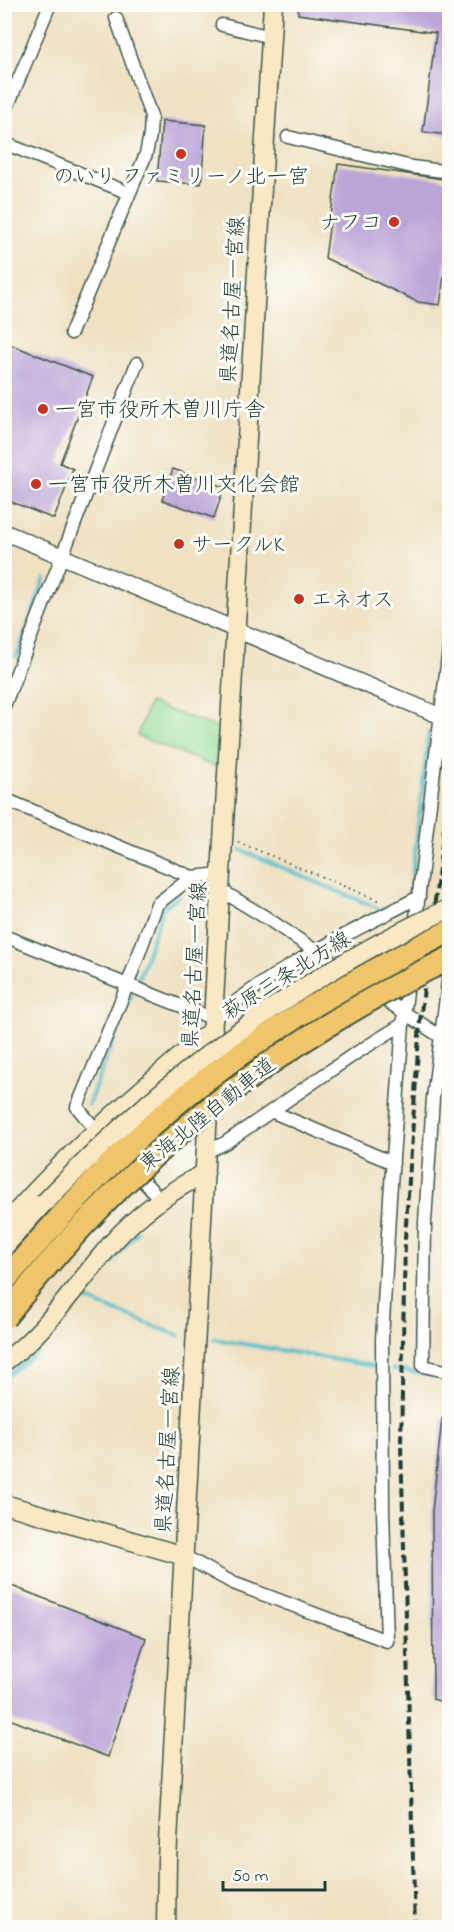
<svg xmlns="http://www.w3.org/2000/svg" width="454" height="1932" font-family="'Indie Flower','Klee One',sans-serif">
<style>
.green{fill:#94dd98;stroke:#5a8d66;stroke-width:1.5}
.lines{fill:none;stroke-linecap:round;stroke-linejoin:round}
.stream{stroke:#51beca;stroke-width:4}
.building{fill:#bba4d8}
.minor-casing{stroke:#3e5649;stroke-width:15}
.tertiary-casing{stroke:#3e5649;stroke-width:18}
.secondary-casing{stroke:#3e5649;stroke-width:21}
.path{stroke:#3e5649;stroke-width:2;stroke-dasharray:1.5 4.5;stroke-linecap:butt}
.minor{stroke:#fff;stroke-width:12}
.tertiary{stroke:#fff;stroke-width:15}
.secondary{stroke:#f8e8c3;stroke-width:18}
.rail{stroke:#1f3d34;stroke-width:4;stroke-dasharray:9 4.5;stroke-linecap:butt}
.secondary-bridge-casing{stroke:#3e5649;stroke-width:21;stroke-linecap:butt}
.motorway-bridge-casing{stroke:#3e5649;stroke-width:26;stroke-linecap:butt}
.secondary-bridge{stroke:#f8e8c3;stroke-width:18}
.motorway-bridge{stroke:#eec569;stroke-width:22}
.poi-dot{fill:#c8321e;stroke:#fdfcf7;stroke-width:2}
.labels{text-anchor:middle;stroke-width:6;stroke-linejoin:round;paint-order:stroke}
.poi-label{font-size:21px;fill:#1f3d34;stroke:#fdfcf7;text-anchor:start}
.street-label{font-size:21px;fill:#1f3d34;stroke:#fdfcf7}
</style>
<rect width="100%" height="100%" fill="#fdfcf7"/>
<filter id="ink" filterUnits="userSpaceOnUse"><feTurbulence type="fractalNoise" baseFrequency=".0167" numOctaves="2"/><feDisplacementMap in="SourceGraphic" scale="12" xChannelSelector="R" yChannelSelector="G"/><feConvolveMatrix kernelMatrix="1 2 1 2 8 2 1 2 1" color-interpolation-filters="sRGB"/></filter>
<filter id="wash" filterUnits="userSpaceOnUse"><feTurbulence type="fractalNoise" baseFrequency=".008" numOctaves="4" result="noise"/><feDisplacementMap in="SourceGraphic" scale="24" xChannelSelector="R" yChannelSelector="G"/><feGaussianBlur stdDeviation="1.35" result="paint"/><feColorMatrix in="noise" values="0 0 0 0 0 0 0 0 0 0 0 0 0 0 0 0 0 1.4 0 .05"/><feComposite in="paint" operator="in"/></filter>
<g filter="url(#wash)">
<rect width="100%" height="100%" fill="#efe1c2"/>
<path class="green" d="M149,703L219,728L215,767L137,736Z"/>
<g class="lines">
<path class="stream" d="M17,657L45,579
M241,850L382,910L384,909
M407,897L410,895L429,732
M137,983L163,908L179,896
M88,1105L132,994
M98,1278L137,1232
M82,1298L180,1336
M214,1339L379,1367
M392,1369L450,1378
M4,1378L35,1354L68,1314"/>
</g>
<g id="blocks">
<path class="building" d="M299,4H450V135L423,132L436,33L298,14Z
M162,121L206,125L201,184L157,181Z
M338,164L450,180V232L440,305L418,302L325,258Z
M4,342L93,377L60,463L73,469L54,519L4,499Z
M173,469L224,487L214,518L162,500Z
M442,1419L450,1420V1705L433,1699L432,1511Z
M4,1583L146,1638L108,1757L4,1717Z"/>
</g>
</g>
<g filter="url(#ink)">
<use href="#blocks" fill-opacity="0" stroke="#3e5649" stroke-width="1.5"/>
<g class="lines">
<defs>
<path id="minor" d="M222,25L271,37
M4,115L50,4
M288,137L412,167L450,172
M4,143L129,193
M71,333L146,154L150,135L151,116L116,18
M4,706L137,363
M4,799L192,877L221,874
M222,891L265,917L344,970
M4,936L214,1019C276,967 348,934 419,897
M450,966L433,1098L425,1222L423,1366L450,1372
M375,993L450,1043
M273,1112L393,1163
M100,1135L77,1107L127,986L157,904L192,877
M116,1152L160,1199
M206,1152L225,1143L353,1055L403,1024
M184,1556L233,1583L387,1641L383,1510L382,1340L390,1198L403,1024L450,640"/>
<path id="tertiary" d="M4,532L450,720"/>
<path id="secondary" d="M4,1226C67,1153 139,1091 213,1029
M4,1247L44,1203
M4,1362C48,1330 78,1282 113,1242C139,1213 170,1191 205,1173
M4,1504L184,1556
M166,1928L167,1860L221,874L273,4"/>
</defs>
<use href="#minor" class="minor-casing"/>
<use href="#tertiary" class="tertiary-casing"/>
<use href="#secondary" class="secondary-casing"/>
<path class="path" d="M238,842L382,902"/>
<use href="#minor" class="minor"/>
<use href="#tertiary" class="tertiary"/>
<use href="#secondary" class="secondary"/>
<path class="rail" d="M415,1928L401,1444L405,1238L420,1021L450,780"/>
<defs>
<path id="secondary-bridge" d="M44,1203C161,1080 295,979 450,908"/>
<path id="motorway-bridge" d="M4,1281C58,1218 113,1157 176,1104C259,1034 353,979 450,931
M4,1318C127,1160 270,1045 450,958"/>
</defs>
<use href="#secondary-bridge" class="secondary-bridge-casing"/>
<use href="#motorway-bridge" class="motorway-bridge-casing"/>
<use href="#secondary-bridge" class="secondary-bridge"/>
<use href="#motorway-bridge" class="motorway-bridge"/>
</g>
</g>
<g class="poi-dot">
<circle cx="181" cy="154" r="6"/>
<circle cx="394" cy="222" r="6"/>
<circle cx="43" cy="409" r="6"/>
<circle cx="36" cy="484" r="6"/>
<circle cx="179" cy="544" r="6"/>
<circle cx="299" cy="599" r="6"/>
</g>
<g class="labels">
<g class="poi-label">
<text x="181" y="183" text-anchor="middle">のいり ファミリーノ北一宮</text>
<text x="382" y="229" text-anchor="end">ナフコ</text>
<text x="55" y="416">一宮市役所木曽川庁舎</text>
<text x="48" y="491">一宮市役所木曽川文化会館</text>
<text x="191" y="551">サークルK</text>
<text x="311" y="606">エネオス</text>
</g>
<g class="street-label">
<text transform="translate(232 300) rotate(-87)" y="7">県道名古屋一宮線</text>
<text transform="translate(194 965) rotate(-87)" y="7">県道名古屋一宮線</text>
<text transform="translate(286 975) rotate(-32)" y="7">萩原三条北方線</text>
<text transform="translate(207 1114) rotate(-39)" y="7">東海北陸自動車道</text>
<text transform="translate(167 1450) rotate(-87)" y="7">県道名古屋一宮線</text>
</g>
</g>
<rect width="454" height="1932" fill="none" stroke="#fdfcf7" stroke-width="24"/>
<path d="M223 1881v9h102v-9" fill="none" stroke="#1f3d34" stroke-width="3"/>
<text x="232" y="1881" font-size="18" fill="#1f3d34" stroke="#fdfcf7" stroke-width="4.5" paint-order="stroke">50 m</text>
</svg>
